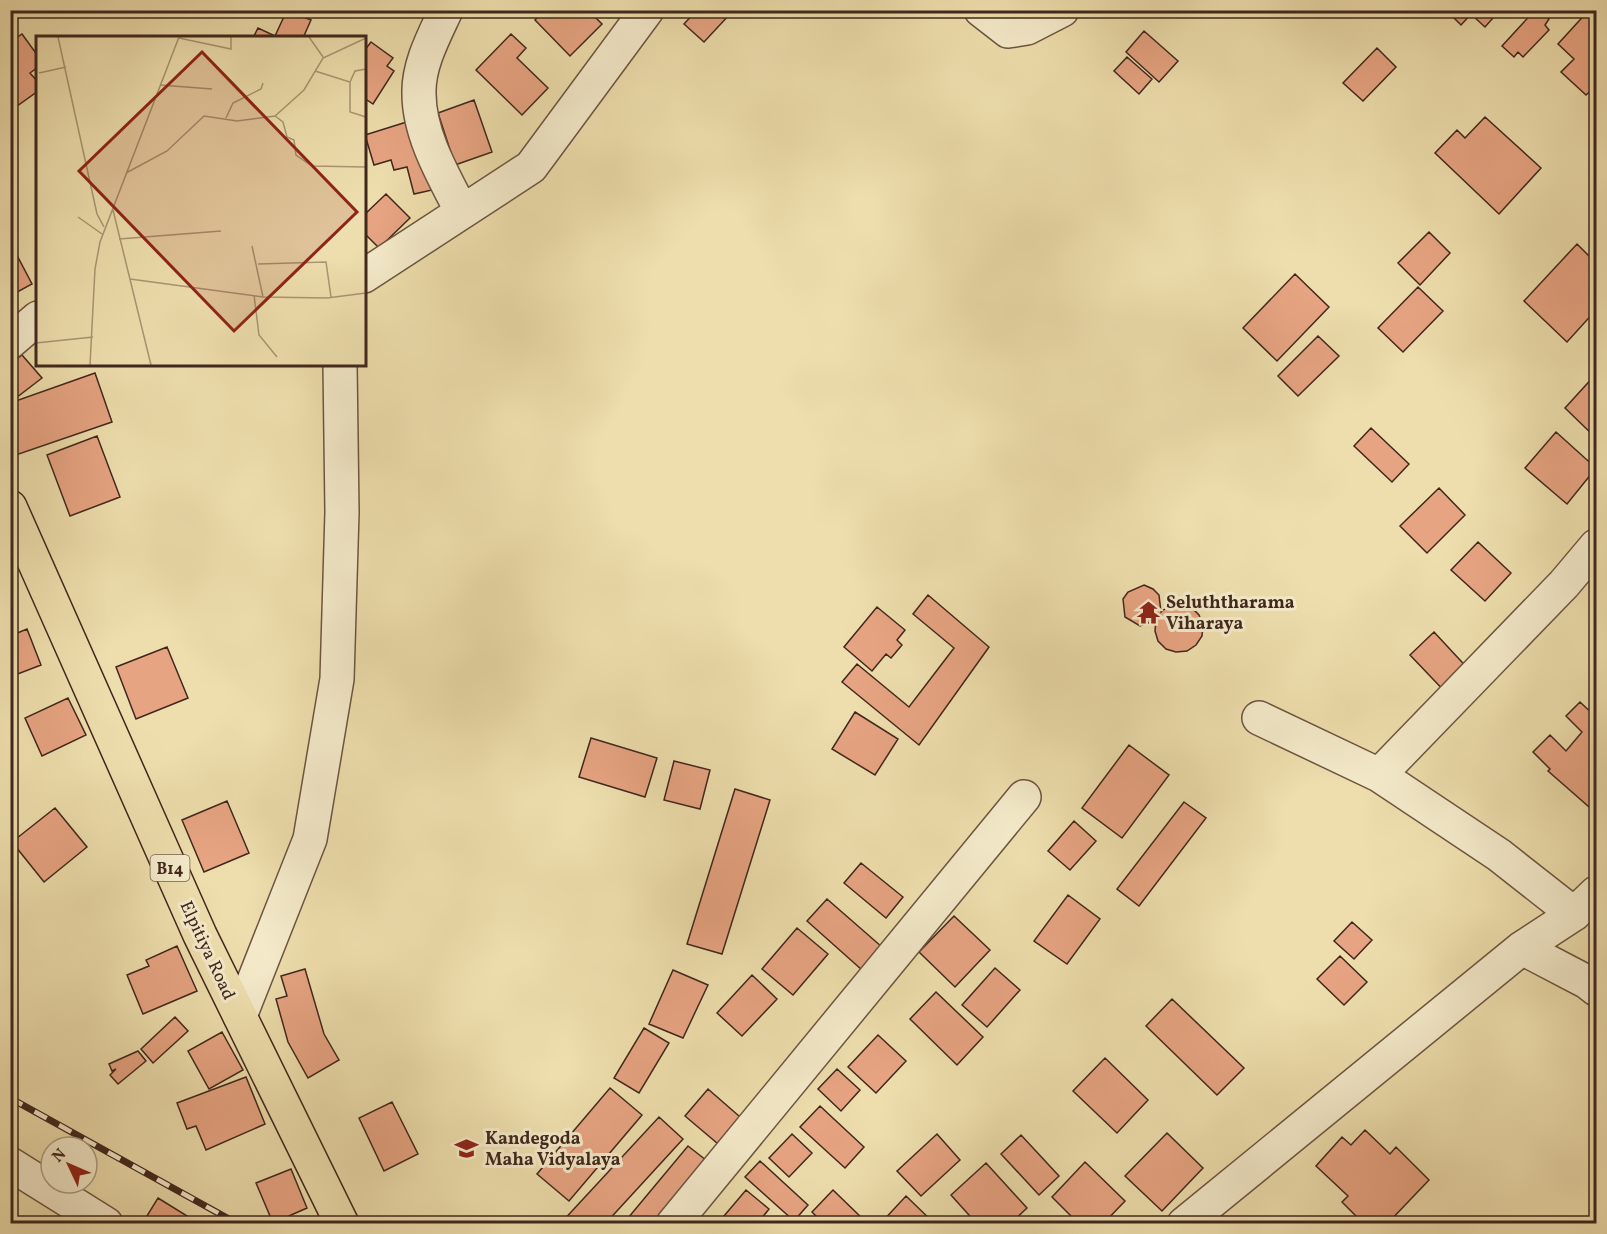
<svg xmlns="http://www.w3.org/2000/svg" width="1607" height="1234" font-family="Vollkorn,serif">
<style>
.building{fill:#e7a482;stroke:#40271d;stroke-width:1.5}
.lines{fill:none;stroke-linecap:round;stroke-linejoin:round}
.minor-casing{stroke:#6c5541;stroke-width:36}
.major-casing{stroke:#40271d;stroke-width:36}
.minor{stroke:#f4eaca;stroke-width:33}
.major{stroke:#eedead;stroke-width:33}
.rail-casing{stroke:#40271d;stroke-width:7}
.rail{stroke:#f4eaca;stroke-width:4.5;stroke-dasharray:14;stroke-linecap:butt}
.labels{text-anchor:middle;stroke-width:6;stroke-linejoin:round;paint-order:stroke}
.shield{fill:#f4eaca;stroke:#766251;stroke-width:1.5}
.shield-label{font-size:16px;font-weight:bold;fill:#40271d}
.poi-label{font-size:18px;font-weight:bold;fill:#40271d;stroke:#f4eaca;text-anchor:start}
.street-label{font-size:18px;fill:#40271d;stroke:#f4eaca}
.inset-road{fill:none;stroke:#a89573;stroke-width:1.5}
.view{fill:#8f2418;fill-opacity:0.15;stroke:#8f2418;stroke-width:3}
.inset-edge{fill:none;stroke:#40271d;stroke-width:3}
</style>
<rect width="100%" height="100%" fill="#eedead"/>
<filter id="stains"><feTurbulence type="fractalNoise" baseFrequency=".00333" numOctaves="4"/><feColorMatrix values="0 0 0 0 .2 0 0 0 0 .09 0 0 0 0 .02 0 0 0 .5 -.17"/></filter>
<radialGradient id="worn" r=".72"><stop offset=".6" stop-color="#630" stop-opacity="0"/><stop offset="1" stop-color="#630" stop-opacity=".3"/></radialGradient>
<path class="building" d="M10,10H29L10,24Z
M287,10L311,20L303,38H253L258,28L275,36Z
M544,10H588L602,24L570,56L535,20Z
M697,10H726L730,14L704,42L684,24Z
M1452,10H1475L1461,25L1449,13Z
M1478,10H1500L1485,27L1473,16Z
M1535,10H1539L1549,19L1545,25L1549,30L1523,57L1518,52L1514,57L1502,46Z
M1589,10H1596V86L1586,95L1561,72L1574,59L1558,44Z
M1144,31L1178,61L1159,82L1126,52Z
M22,34L38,56V67L30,73L38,82V91L10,111V42Z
M511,34L526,48L517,58L548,88L522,115L476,70Z
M371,42L393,58L387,66L394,71L373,104L364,98V51Z
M1377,48L1396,67L1363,101L1343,83Z
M1127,57L1152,79L1139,94L1114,71Z
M474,100L492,152L455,165L438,113Z
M1485,117L1541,168L1499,214L1435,153L1457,130L1465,138Z
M413,120L432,190L414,194L407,167L394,170L391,160L374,165L365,135Z
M386,194L410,218L379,248L364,233V215Z
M1429,232L1450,253L1420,285L1398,263Z
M10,242L32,284L10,296Z
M1577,244L1596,263V310L1567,342L1524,301Z
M1295,274L1329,307L1277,361L1243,328Z
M1418,287L1443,311L1403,352L1378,328Z
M1318,336L1339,356L1298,396L1278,376Z
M22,355L42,378L12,401L10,364Z
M95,373L112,422L10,457V403Z
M1596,374V438L1565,408Z
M1371,428L1409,464L1392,482L1354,446Z
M1556,432L1596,468L1567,504L1525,468Z
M97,436L120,497L70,516L47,455Z
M1439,488L1465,515L1427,553L1400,526Z
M1478,542L1511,573L1485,601L1451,570Z
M1144,585L1153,589L1159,595L1161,612L1170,605L1181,604L1192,608L1199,615L1203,625L1202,636L1196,645L1187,651L1176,652L1166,649L1158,641L1155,631L1156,620L1140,626L1125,617L1123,599L1128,592Z
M928,595L989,647L919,745L842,682L857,664L909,707L954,648L913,614Z
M877,607L905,630L897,640L902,645L891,658L886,654L872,671L844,647Z
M27,629L41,665L10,677V636Z
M1434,632L1473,674L1450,697L1410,655Z
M167,647L188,698L136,719L116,667Z
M68,698L86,735L42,756L25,718Z
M1580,702L1596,717V813L1548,771L1550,769L1533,752L1550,735L1566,751L1582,732L1566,716Z
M855,712L898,739L875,775L832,749Z
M591,738L657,758L645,797L579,777Z
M1129,745L1169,775L1122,838L1082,808Z
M674,761L710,770L700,809L664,800Z
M735,789L770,800L722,954L687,944Z
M227,801L249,853L204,872L182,820Z
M1184,802L1206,818L1139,906L1117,889Z
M55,808L87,847L44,882L12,842Z
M1074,821L1096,841L1070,870L1048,851Z
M861,863L903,897L886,918L844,883Z
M1068,895L1100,919L1067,964L1034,941Z
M827,899L882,947L862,970L807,921Z
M954,916L990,950L955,987L919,952Z
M1352,922L1372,940L1354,959L1334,941Z
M797,928L828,954L793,995L762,969Z
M177,946L197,991L143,1014L127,975L149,966L146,960Z
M1340,956L1367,982L1344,1005L1317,979Z
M995,968L1020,990L987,1027L962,1005Z
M305,969L324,1034L339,1060L308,1078L288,1042L276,999L287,996L281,976Z
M673,970L708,985L683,1038L649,1024Z
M752,975L777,999L742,1036L717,1013Z
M936,992L983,1037L957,1065L910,1019Z
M1172,999L1244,1068L1217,1095L1146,1026Z
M175,1017L188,1031L153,1063L141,1049Z
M644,1028L669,1043L639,1093L614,1078Z
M222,1032L243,1070L209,1089L188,1051Z
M878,1035L906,1061L876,1093L848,1067Z
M138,1051L146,1061L118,1084L110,1075L116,1069L112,1071L109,1064Z
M1105,1058L1148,1100L1117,1133L1073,1091Z
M837,1069L860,1090L841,1111L818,1089Z
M246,1077L265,1124L206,1150L196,1126L187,1129L177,1103Z
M610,1088L642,1115L569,1201L537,1174Z
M708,1089L747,1123L724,1149L685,1116Z
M392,1102L418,1154L384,1171L359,1118Z
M820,1106L864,1147L845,1168L800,1127Z
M659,1117L683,1139L605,1224H560Z
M1365,1130L1390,1154L1396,1147L1429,1180L1387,1224H1364L1342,1202L1348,1196L1316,1166L1342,1137L1351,1145Z
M1167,1133L1203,1168L1162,1211L1125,1176Z
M792,1134L812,1153L789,1177L769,1158Z
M937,1134L960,1160L921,1196L897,1171Z
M1021,1135L1059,1176L1039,1195L1001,1154Z
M688,1146L711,1164L661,1224H623Z
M760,1161L808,1205L794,1221L745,1177Z
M1085,1162L1125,1201L1103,1224H1079L1052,1197Z
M986,1163L1027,1208L1010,1224H977L951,1195Z
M291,1169L307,1208L273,1223L256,1183Z
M746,1190L769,1209L757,1224H732L724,1216Z
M833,1190L865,1221L862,1224H824L812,1212Z
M906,1196L934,1223V1224H880Z
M158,1198L200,1224H142Z"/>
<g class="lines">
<defs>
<path id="minor" d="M446,10C434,36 418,65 419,94C419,135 444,177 462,212
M981,10L1008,31L1027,28L1062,10
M364,276L531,167L647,10
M10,342L38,318
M1259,718L1379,775L1499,855L1574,914
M1379,775L1564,584L1596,546
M1522,948L1587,982L1596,989
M240,1016L310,839L337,679L342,512L340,364
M10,1164L106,1224
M673,1224L1024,797
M1184,1224L1522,948L1574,914L1596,893"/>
<path id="major" d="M10,507L200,935L342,1224"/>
</defs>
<use href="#minor" class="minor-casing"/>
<use href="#major" class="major-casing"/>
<use href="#minor" class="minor"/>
<use href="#major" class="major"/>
<defs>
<path id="rail" d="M10,1098L238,1224"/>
</defs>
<use href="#rail" class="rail-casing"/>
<use href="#rail" class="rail"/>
</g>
<defs>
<symbol id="temple-bare" viewBox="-9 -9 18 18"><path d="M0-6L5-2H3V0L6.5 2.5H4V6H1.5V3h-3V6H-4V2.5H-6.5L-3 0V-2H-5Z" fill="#8f2418" stroke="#f4eaca" stroke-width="2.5" paint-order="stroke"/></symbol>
<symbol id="school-bare" viewBox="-9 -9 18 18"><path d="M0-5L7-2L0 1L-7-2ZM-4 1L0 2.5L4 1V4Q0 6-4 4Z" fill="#8f2418" stroke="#f4eaca" stroke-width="2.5" paint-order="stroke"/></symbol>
</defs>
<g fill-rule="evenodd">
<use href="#temple-bare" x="1132" y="596" width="33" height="33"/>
<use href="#school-bare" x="450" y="1132" width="33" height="33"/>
</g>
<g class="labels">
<rect class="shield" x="150.5" y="855" width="39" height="26" rx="4.5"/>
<g class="shield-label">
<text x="170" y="874">B14</text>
</g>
<g class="poi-label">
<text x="1166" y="608">Seluththarama<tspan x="1166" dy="21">Viharaya</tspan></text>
<text x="485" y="1144">Kandegoda<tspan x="485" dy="21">Maha Vidyalaya</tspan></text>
</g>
<g class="street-label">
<text transform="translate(208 950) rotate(65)" y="6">Elpitiya Road</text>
</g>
</g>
<g transform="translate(36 36)">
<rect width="330" height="330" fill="#eedead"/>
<path class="inset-road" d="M22,1L61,178L68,191M273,1L287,21M143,2L195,13V1M279,35L314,46V76L330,81M3,37L30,31M314,46L319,35L330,33M124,49L176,53M239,80L247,86L251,101L258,104L260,119L276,130L330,131M190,82L197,67L225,53L227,47M90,137L131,115L168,80L201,85L239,80L268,54L287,22L330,2M77,174L115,329M42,181L66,198M83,203L185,195M216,210L227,261M222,228L290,226L295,261M94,243L227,261L291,262L330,257M218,259L223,299L241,321M0,307L57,301M54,329L59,233L64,206L143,1"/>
<path class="view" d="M166,16L321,176L198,295L43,135Z"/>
<rect width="330" height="330" class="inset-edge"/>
</g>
<rect width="1607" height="1234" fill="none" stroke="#eedead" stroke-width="36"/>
<rect x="12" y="12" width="1583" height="1210" fill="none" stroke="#40271d" stroke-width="3"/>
<rect x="18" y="18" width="1571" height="1198" fill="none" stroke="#40271d" stroke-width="1.5"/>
<g transform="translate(69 1165) rotate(314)"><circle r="28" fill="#f4eaca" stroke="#ac9c85" stroke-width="1.5"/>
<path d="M0-4.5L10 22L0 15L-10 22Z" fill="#8f2418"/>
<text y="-9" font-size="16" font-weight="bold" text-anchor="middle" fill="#40271d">N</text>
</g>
<rect width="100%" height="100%" filter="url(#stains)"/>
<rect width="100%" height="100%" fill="url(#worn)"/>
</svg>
